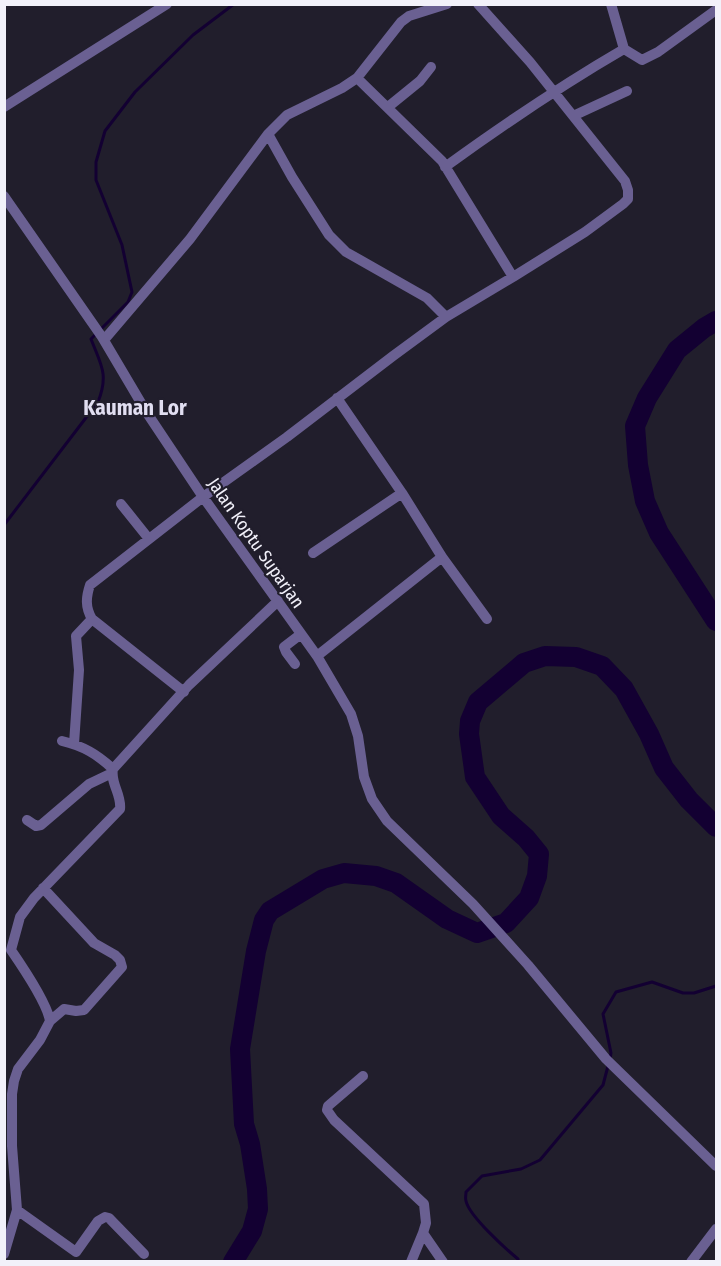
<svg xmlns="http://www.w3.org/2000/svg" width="721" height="1266" font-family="'Fira Sans Condensed',sans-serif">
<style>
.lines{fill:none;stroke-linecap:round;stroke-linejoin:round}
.stream{stroke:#130032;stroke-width:3}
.river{stroke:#130032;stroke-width:20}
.minor{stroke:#6a6092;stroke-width:10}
.labels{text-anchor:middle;stroke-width:4.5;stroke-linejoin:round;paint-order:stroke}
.street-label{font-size:18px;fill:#f2f1fa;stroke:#211e2c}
.quarter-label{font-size:21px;font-weight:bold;fill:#e1def1;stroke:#211e2c}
</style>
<rect width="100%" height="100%" fill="#211e2c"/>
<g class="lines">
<path class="stream" d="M4,525L98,402C109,374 101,365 91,339L128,302L132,292L122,245L96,180V162L105,131L135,92L193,35L234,4
M610,1059L611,1053L603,1014L616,992L652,982L683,993H694L716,986
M518,1262V1259C506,1249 469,1216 466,1201C465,1198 466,1195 466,1192L482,1176L521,1169L540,1160L603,1085L608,1066"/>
<path class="river" d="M716,321L704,328L677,350L647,398L635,426L638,465L645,501L659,533L716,621
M233,1262L252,1231L258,1209L257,1189L250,1144L244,1124L240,1049L256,951L264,920L270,911L323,879L344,873L376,876L396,883L447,919L477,933L506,923L529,898L537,876L539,854L526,838L501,816L475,777L469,734L470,721L478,702L524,663L545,656L576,657L602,666L624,689L649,734L664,768L689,800L716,827"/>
<path class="minor" d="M611,4L624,49
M357,78L442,161L513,277L585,232L623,204L628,199V190L625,181L530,62L478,4
M4,107L167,4
M388,107L420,81L431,67
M573,116L627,91
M268,134L292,177L329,235L346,252L427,298L446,317
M445,167C503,125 562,85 624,49L642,60L658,52L716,10
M4,196L102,337L147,413L203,497L317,656L351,714L358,736L364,777L372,799L387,821L473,904L528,965L606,1059L716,1166
M104,340L190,239L268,134L287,115L342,88L357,78L401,22L409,16L447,4
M121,504L149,539
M313,553L402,493
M442,557L487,619
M317,656L442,557L402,493L337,398
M295,664L286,652L284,647L301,634
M184,692L92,619C85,607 86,597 90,585L203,497L287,437L393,356L446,317L513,277
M62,741C83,746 97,754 113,769
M74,744L79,670L76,636L92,619
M27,820L36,826L41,825L89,784L112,773
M43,888L94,943L115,955L120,960L122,967L84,1010L76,1011L64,1009L50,1021
M363,1076L328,1106L327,1110L334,1120L424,1204L426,1223L423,1233L443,1262
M17,1210L76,1252L98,1221L105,1217L109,1218L144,1254
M4,1254L17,1210L12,1146V1094L14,1081L18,1069L40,1040L50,1021C47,1003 22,966 11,950L20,917L34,898L120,809C122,795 110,783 113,769L189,685L278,601
M411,1262L423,1233
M691,1262L716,1229"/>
</g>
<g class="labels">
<g class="street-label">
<text transform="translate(256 543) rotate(55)" y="6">Jalan Koptu Suparjan</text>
</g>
<g class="quarter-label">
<text x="135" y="415">Kauman Lor</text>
</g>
</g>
<rect width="721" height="1266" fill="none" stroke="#f2f1fa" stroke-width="12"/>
</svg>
